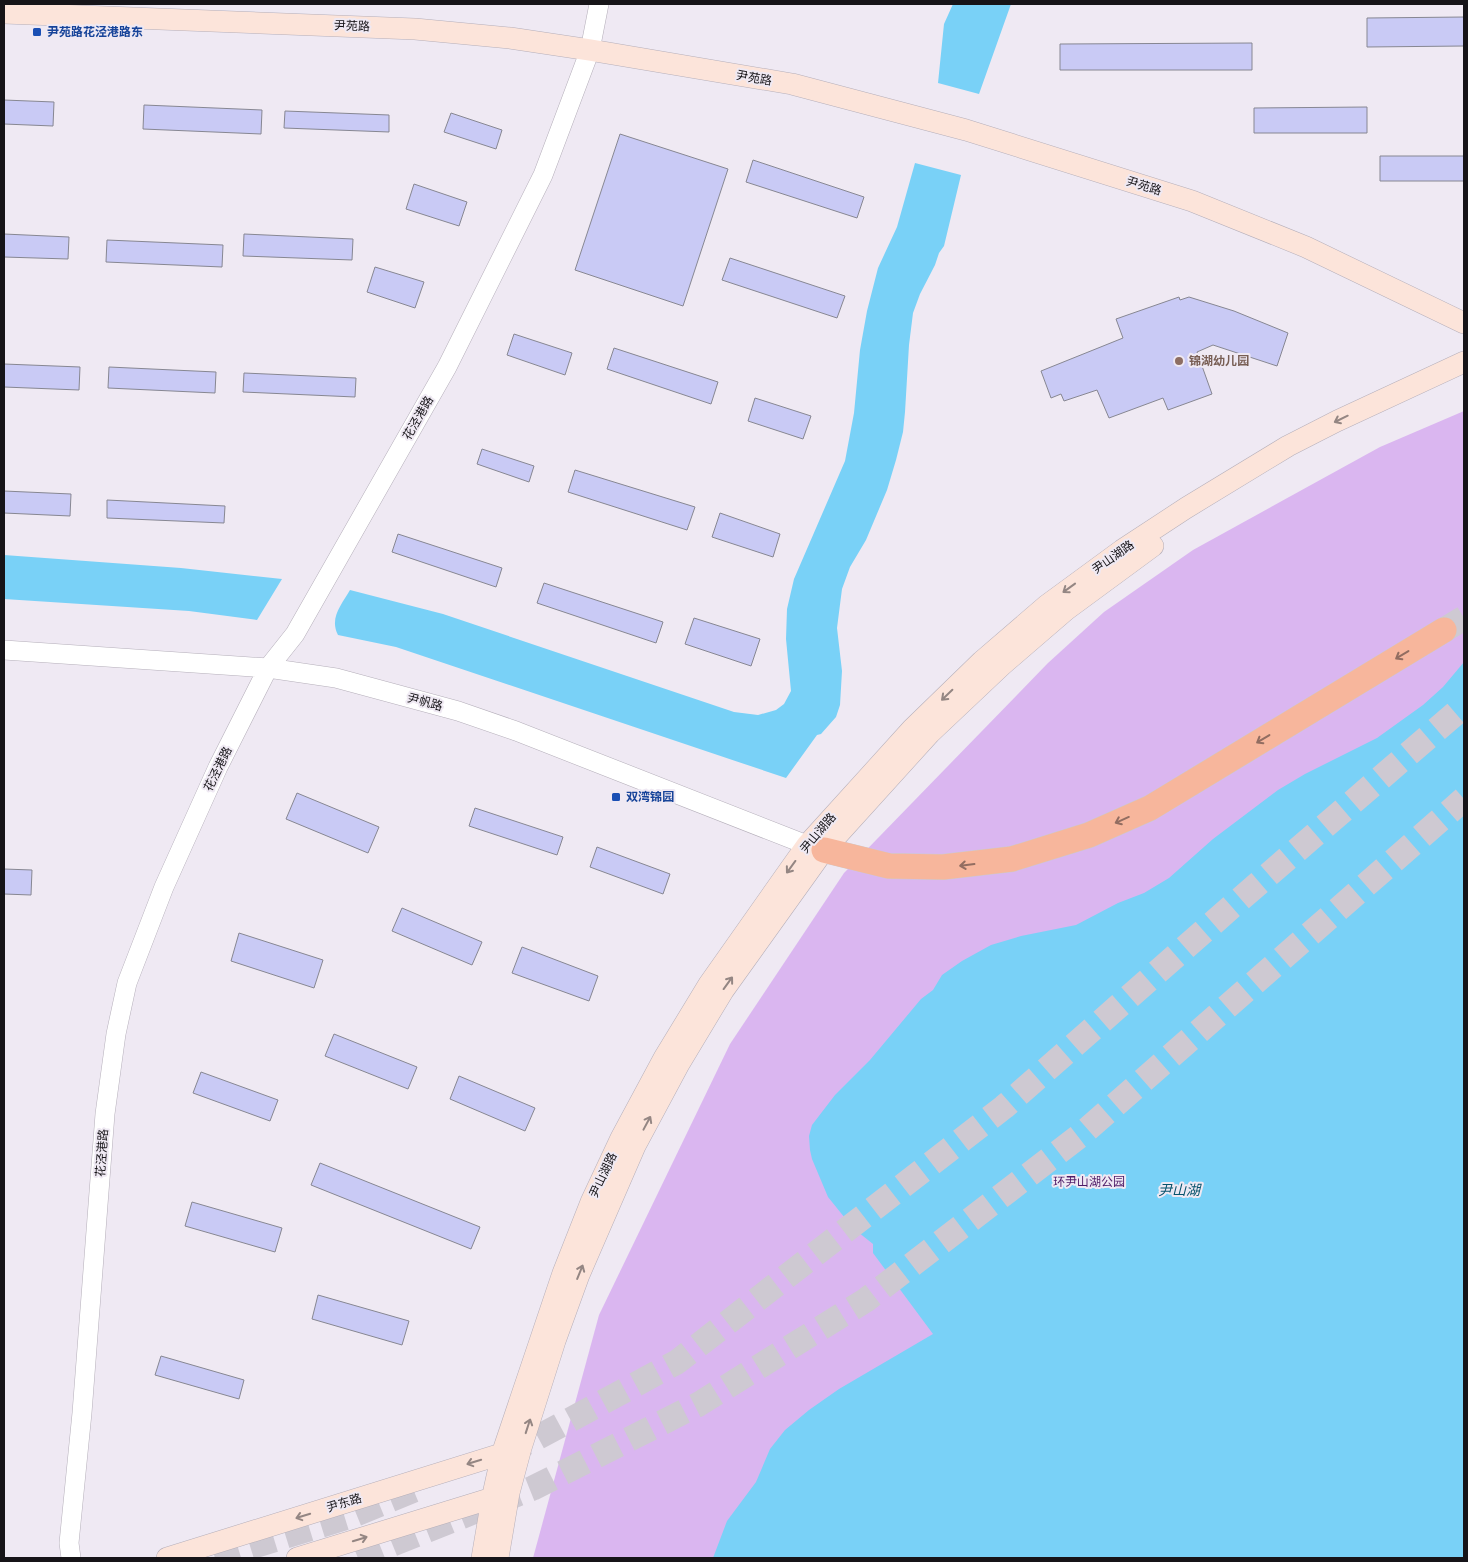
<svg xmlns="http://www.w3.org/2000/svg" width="1468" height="1562" font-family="Raleway,'Noto Sans SC',sans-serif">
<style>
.green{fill:#dab6f0}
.water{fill:#79d1f7}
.building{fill:#c9caf5;stroke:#878792}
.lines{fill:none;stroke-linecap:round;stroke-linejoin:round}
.trunk-tunnel{stroke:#cec9d2;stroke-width:25;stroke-dasharray:25 12;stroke-linecap:butt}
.tertiary-casing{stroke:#b5afba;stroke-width:20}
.secondary-casing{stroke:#b5afba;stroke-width:22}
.trunk-casing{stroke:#cccbcc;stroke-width:26}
.tertiary{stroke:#fff;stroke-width:19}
.secondary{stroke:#fce4da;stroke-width:21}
.trunk{stroke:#f7b69c;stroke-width:25}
.oneway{stroke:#948683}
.oneway2{stroke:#926d61}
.transit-dot{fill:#1a4fb4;stroke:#efe9f3;stroke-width:2}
.education-dot{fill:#8d6e63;stroke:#efe9f3;stroke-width:2}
.labels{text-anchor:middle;stroke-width:4;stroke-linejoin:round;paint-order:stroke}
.street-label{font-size:12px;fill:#161418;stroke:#efe9f3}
.transit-label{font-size:12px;font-weight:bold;fill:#164399;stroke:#efe9f3;text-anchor:start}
.education-label{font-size:12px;font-weight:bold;fill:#785e54;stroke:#efe9f3;text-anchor:start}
.park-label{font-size:12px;fill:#4e1b67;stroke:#efe9f3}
.water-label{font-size:14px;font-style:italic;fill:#07536d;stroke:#efe9f3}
</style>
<rect width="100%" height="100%" fill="#efe9f3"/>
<path class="green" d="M1464,411V1558H533L599,1315L730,1044L844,873L1048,663L1104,612L1193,550L1380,447Z"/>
<path class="water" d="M953,4H1011L979,94L938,83L944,24Z
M915,163L961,175L944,246L939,253L935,265L920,294L913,313L909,345L905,412L903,432L896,460L887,490L866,540L850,567L842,589L837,628L842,671L840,705L836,717L821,734L817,735L786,778L396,647L338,635C329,618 342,604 350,590L443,614L734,712L758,715L776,710L784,704L791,691L786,639L787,609L794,579L845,461L854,413L860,350L867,311L878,268L897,227Z
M4,555L181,568L282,579L257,620L189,611L4,599Z
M1464,662V1558H713L727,1521L756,1482L770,1449L785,1430L809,1410L839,1389L933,1334L873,1253V1244L853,1228L828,1197L812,1159L810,1150L809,1136L812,1125L835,1095L870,1060L921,999L933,990L942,975L962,961L991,945L1021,936L1076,925L1118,903L1144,893L1169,878L1213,839L1278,790L1305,774L1377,738L1423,705L1443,687Z"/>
<path class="building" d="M1464,17V46L1367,47V18Z
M1252,43V70H1060V44Z
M4,100L54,102L53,126L4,124Z
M144,105L262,110L261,134L143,129Z
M1367,107V133H1254V108Z
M285,111L389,115V132L284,128Z
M451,113L502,130L496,149L444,132Z
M620,134L728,169L683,306L575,270Z
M1380,156H1464V181H1380Z
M753,160L864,197L857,218L746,182Z
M414,184L467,202L459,226L406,209Z
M4,234L69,237L68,259L4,257Z
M244,234L353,239L352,260L243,256Z
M107,240L223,245L222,267L106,262Z
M730,258L845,296L837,318L722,280Z
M375,267L424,282L415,308L367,292Z
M1179,297L1180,300L1189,297L1234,311L1288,333L1277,366L1213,345L1197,352L1212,394L1168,410L1163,398L1109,418L1097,390L1064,401L1061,394L1051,398L1041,371L1123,338L1116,319Z
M514,334L572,353L565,375L507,355Z
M614,348L718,382L711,404L607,369Z
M4,364L80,367L79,390L4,387Z
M109,367L216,372L215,393L108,388Z
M244,373L356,378L355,397L243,392Z
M755,398L811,416L803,439L748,421Z
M482,449L534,466L529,482L477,464Z
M575,470L695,507L687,530L568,492Z
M4,491L71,494L70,516L4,513Z
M107,500L225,506L224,523L107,518Z
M720,513L780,534L773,557L712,537Z
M398,534L502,568L496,587L392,552Z
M544,583L663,622L656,643L537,603Z
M694,618L760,639L751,666L685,644Z
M297,793L379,827L368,853L286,819Z
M475,808L563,837L557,855L469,826Z
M597,847L670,874L663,894L590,867Z
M4,869L32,870L31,895L4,894Z
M402,908L482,942L472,965L392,931Z
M239,933L323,960L314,988L231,961Z
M522,947L598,976L589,1001L512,973Z
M334,1034L417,1067L408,1089L325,1056Z
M201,1072L278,1100L270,1121L193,1093Z
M459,1076L535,1108L525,1131L450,1099Z
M320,1163L480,1227L471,1249L311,1185Z
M192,1202L282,1228L275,1252L185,1226Z
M318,1295L409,1321L402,1345L312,1319Z
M161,1356L244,1380L239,1399L155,1375Z"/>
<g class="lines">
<path class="trunk-tunnel" d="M1444,630L1464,618
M504,1452L533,1440L677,1362L1004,1107L1237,902L1464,706
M215,1558L351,1516L419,1488
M358,1558L533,1488L699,1404L866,1300L1082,1134L1464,799"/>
<defs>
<path id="tertiary" d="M4,650L268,668L336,678L458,711L516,731L807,845L821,849
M71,1558L69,1543L82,1413L105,1114L116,1034L127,983L164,887L218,767L268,668L295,634L447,367L543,175L590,50L599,4"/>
<path id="secondary" d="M4,13L415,29L510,38L590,50L792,84L966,130L1192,201L1306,247L1464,323
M167,1558L514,1450
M297,1558L502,1495
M482,1558L492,1499L502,1454L563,1273L591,1202L621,1138L664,1058L709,984L807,845L912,729L982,661L1047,605L1122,550L1186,508L1288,446L1337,421L1464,362
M498,1558L509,1493L521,1448L555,1341L579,1275L635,1146L679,1064L723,991L824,850L930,733L1001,666L1066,610L1153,546"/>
<path id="trunk" d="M824,850L889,866L943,867L1012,859L1089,835L1150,808L1444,630"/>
</defs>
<use href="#tertiary" class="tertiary-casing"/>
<use href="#secondary" class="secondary-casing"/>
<use href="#trunk" class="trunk-casing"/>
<use href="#tertiary" class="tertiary"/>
<use href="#secondary" class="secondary"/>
<use href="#trunk" class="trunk"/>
</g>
<defs><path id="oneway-shaft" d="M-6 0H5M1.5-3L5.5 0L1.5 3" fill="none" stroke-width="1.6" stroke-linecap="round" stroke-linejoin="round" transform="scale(1.25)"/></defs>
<g class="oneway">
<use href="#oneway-shaft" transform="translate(1341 419) rotate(154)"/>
<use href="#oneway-shaft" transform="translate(1069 588) rotate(144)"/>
<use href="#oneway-shaft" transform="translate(947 695) rotate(136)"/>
<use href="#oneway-shaft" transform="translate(791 867) rotate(126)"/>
<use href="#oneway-shaft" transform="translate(728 983) rotate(-54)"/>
<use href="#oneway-shaft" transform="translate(647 1123) rotate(-62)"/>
<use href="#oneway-shaft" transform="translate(580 1272) rotate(-68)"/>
<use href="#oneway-shaft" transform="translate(528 1426) rotate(-72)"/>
<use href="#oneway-shaft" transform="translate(474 1462) rotate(163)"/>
<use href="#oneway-shaft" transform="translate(303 1516) rotate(163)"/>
<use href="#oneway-shaft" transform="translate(360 1539) rotate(-17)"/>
</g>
<g class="oneway2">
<use href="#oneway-shaft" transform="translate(1402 655) rotate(149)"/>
<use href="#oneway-shaft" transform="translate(1263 739) rotate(149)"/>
<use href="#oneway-shaft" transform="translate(1122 820) rotate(156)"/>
<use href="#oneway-shaft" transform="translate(967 865) rotate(173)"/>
</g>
<g class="transit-dot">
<rect x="32" y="27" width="10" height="10" rx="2.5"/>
<rect x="611" y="792" width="10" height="10" rx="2.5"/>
</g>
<circle class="education-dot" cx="1179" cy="361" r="5"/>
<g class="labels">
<g class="street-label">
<text transform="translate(352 26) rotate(2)" y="4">尹苑路</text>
<text transform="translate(754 78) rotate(10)" y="4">尹苑路</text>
<text transform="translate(1144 186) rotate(17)" y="4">尹苑路</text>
<text transform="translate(418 418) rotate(-60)" y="4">花泾港路</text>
<text transform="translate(1113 557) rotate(-35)" y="4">尹山湖路</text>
<text transform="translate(425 702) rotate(15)" y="4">尹帆路</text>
<text transform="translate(218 769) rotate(-64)" y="4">花泾港路</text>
<text transform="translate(818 833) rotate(-50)" y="4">尹山湖路</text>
<text transform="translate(102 1153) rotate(-86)" y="4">花泾港路</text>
<text transform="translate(603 1175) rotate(-65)" y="4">尹山湖路</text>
<text transform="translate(344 1503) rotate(-17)" y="4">尹东路</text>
</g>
<g class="transit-label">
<text x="47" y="36">尹苑路花泾港路东</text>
<text x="626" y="801">双湾锦园</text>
</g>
<g class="education-label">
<text x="1189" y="365">锦湖幼儿园</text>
</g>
<g class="park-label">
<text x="1089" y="1186">环尹山湖公园</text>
</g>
<g class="water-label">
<text x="1179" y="1195">尹山湖</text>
</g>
</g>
<rect width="1468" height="1562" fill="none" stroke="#161418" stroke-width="10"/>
</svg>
